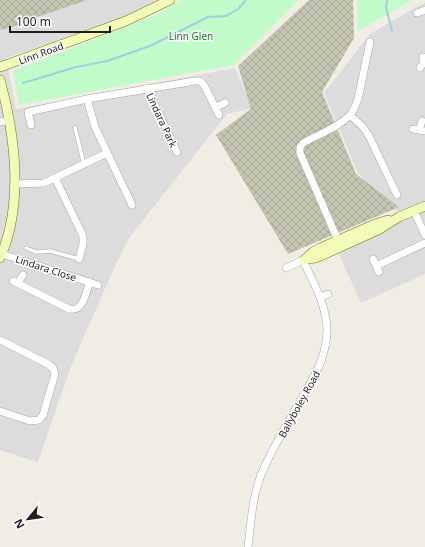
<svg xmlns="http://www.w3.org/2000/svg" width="425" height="547" font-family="'Noto Sans',sans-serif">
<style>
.residential{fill:#dddcdc}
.construction{fill:url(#construction-cross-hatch)}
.park{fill:#c1fbca}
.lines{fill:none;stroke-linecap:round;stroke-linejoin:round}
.stream{stroke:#a4cddf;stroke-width:2}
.lane-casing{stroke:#a6a6a6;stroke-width:4.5}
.street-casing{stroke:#a6a6a6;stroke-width:8}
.secondary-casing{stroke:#647a02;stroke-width:10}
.lane{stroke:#fff;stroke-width:3.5}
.street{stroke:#fff;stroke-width:7}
.secondary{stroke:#f2fbb8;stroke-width:9}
.labels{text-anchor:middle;stroke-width:3;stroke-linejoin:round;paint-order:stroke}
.park-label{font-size:10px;fill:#09811c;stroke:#fff}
.street-label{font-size:10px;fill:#1f1f1f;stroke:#fff}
</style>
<defs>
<pattern id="construction-cross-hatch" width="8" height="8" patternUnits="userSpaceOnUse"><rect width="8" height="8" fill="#c3c5b0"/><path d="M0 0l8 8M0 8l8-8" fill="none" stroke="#a7a997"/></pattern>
</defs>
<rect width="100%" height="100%" fill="#f0ede5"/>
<path class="residential" d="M0,0H157L135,14L6,58L16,109L235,68L252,108L227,114L129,238L115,266L71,366L38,462L0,450Z
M425,2V274L361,303L338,252L405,219L358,173L324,93L370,34Z"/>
<path class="construction" d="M0,0H87L25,21V23L0,30Z
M309,0H353L354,38L322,92L356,174L399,207L288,254L216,135L251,109L238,66Z"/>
<path class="park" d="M181,0H299L233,65L19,105L13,71L156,15Z
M357,0H412L358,31Z"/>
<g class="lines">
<path class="stream" d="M387,0L386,7L392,31
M23,83L76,67L107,61L150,46L208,17L226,16L238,9L246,0"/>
<defs>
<path id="lane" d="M75,128L84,164
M26,248L36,252L50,251L79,259"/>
<path id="street" d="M417,13L425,10
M420,68L424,62L423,57
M147,88L177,152
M87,99L95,127L132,205
M216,107L225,103
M350,115L363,127L369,136L397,195
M0,122L9,120
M31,125L28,112L87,99L195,81H200L204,85L219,115
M413,129L425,131
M419,130L422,121
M55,178L83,236V244L79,259
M15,184L44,183L107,153
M414,211L425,235
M340,245L300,153V147L303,143C317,135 339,127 350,115C354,111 356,104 358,99L370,42
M2,254L98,285
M373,259L379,272
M376,266L425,243
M13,281L69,309C84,312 85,293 90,282
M18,283L23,275
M320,297L328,294
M0,340L48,364L53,368L55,374L43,415L39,420L30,421L0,411
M248,547C251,523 252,498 261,475C271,451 285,427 298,405C312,380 327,359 327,329C326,304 313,282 303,260L286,268"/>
<path id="secondary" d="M0,67L126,21L170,0
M0,80C15,135 24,204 0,258
M306,259L316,258L378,230L399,217L425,206
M304,260L313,252L320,248L375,224L388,220"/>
</defs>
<use href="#lane" class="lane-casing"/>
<use href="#street" class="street-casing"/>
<use href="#secondary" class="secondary-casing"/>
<use href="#lane" class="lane"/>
<use href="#street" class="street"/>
<use href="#secondary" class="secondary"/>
</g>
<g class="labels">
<g class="park-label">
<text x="191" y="40">Linn Glen</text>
</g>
<g class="street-label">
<text transform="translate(41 53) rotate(-20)" y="4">Linn Road</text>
<text transform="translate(162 120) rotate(65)" y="4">Lindara Park</text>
<text transform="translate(46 268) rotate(18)" y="4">Lindara Close</text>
<text transform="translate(299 404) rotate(-61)" y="4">Ballyboley Road</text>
</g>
</g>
<g transform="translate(28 519) rotate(241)" stroke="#ffffff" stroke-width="3" paint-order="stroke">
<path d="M0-3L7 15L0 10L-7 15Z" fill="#1f1f1f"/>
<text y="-6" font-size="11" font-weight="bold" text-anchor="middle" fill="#1f1f1f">N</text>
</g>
<path d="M10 26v6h100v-6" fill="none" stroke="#1f1f1f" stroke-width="2"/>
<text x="16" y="26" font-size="12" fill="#1f1f1f" stroke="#ffffff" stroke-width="3" paint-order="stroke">100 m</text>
</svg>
